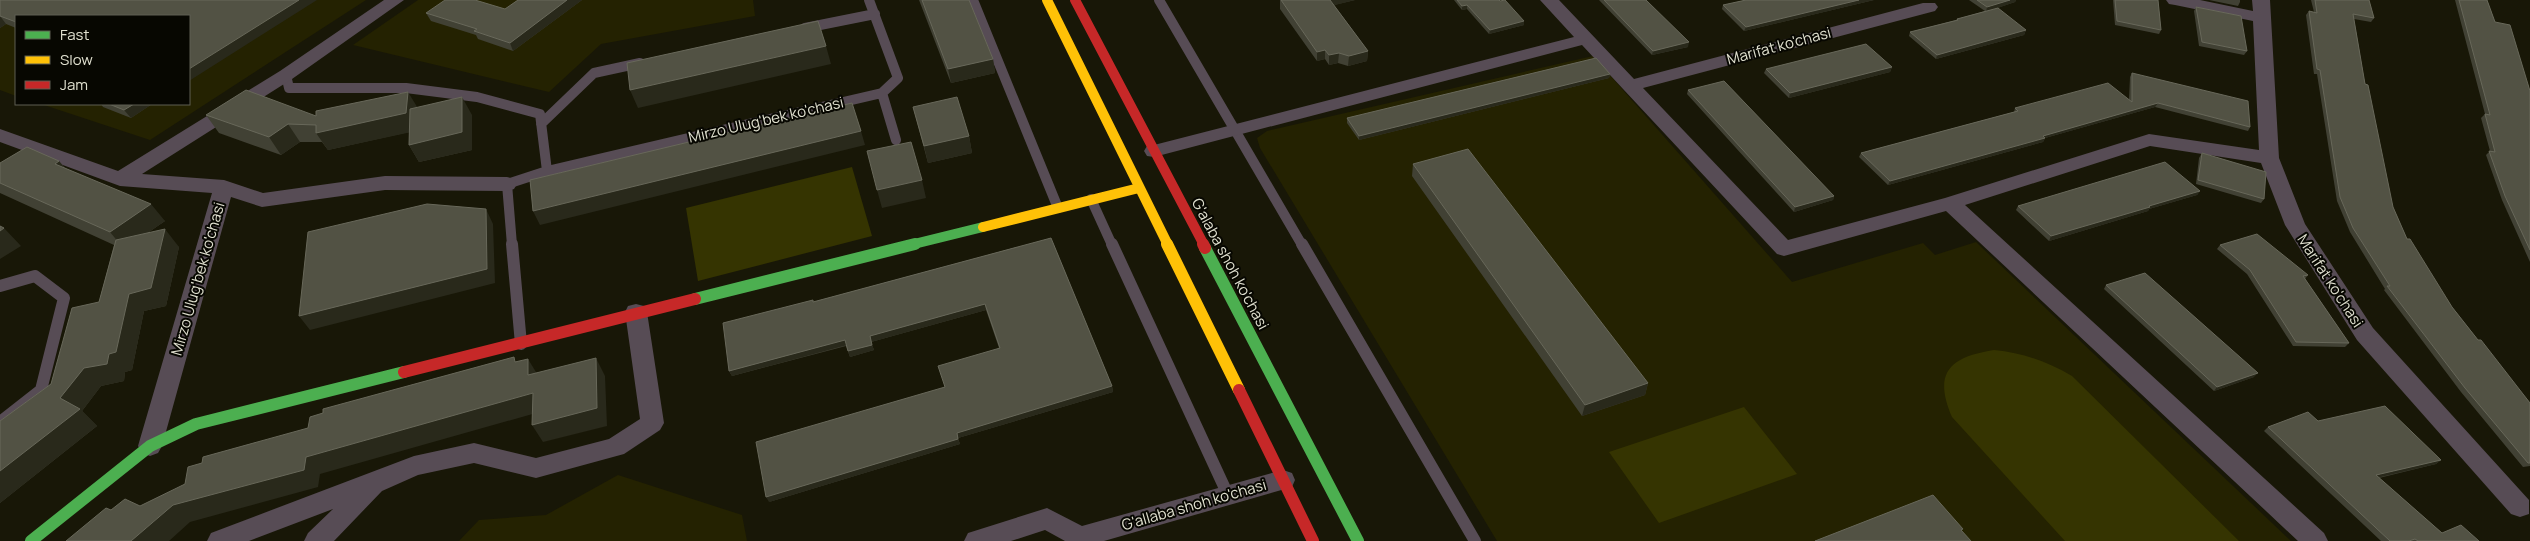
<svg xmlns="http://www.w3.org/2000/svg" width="2530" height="541" font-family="Manrope,sans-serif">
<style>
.built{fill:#242201}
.green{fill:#353401}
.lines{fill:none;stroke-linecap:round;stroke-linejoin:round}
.lane-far1{stroke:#574c55;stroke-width:10}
.lane{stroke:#574c55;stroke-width:12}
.street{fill:#574c55;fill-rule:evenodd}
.fast-far1{stroke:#4caf50;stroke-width:10}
.fast{stroke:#4caf50;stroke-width:12}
.slow-far1{stroke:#ffc107;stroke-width:10}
.slow{stroke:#ffc107;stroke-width:12}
.jam-far1{stroke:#c62828;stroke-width:10}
.jam{stroke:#c62828;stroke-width:12}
.wall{fill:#414134}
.shaded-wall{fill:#29291b}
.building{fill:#525244;stroke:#68685a}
.labels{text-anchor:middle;stroke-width:4;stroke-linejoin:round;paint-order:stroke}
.street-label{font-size:15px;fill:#e0e0cf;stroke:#070701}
</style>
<rect width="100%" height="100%" fill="#181707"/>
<path class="built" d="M0,0H366L150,140L41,104H189V16H16V96L0,90Z
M418,0H753L755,16L601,44L549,92L353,45Z
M1593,56L1792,282L1923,243L1935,255L1976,242L2291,541H1497L1260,148L1257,138L1267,131Z
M618,475L742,515L747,541H459L479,520L546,515Z"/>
<path class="green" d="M852,167L872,236L698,281L686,208Z
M1994,350C2023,353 2046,361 2072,376L2239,541H2065L1952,417C1933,373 1949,357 1994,350Z
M1744,407L1797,474L1659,523L1609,452Z"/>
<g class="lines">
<path class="lane-far1" d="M973,0L1058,208
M1159,0L1302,245
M805,28L875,14
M286,75L289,88H406L477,97L540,114L547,171
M882,93L896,140
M541,124L594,73L640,63
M1091,199L1112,245
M512,245L507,184L547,171L882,93L898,78L869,0"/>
<path class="lane" d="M512,244L521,344
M1112,244L1228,495
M1302,244L1475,541
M0,286L35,276L64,298L41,390L0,422"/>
<path class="street" d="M384,0H404L292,79L142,174L224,180L263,193L385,176L507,177L514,179L517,184L514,189L507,191L385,190L262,207L231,197L162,446L158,453L150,456L142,453L138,446L212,193L120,186L0,142V129L118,171L280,71Z
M1540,0H1559L1634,79L1923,3H1935L1938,7L1935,11L1643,88L1788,240L1945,198L2149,134L2259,150L2253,21L2175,5L2169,4L2166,0H2200L2253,11L2252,0H2270L2279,158L2305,224L2373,328L2529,500V514L2520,517L2511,514L2357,340L2285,225L2261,163L2150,146L1965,205L2324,533L2328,541H2298L1946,211L1784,256L1777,254L1582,45L1154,157L1147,156L1144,151L1147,146L1154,145L1574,37Z
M636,304L644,306L647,312L664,423L660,430L624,454L536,478L474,463L418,475L382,491L334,541H304L308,533L333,509L249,541H207L211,533L414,456L474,443L536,458L609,439L640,419L625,312L628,306Z
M1283,470L1292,473L1295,480L1292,487L1104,541H1065L1045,530L1011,541H964L968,533L1047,508L1082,526Z"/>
<path class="fast-far1" d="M910,245L983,227"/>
<path class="fast" d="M1205,248L1358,541
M695,299L915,244
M31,541L150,446L196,424L404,372"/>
<path class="slow-far1" d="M1047,0L1168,245
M983,227L1139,188"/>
<path class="slow" d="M1167,244L1239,390"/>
<path class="jam-far1" d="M1075,0L1204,245"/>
<path class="jam" d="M1203,244L1205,248
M404,372L695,299
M1239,390L1313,541"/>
</g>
<path class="wall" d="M0,0L16,16V28L6,24L0,28Z
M518,0H582L513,51L478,39L476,35L431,21L426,13L505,9Z
M919,0H969L993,59L995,73L951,83Z
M1280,0H1355L1334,5L1368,51L1367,61L1348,66L1338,63L1329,65L1325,59L1317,61L1280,9Z
M1454,0H1499L1524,25L1489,34L1467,9L1462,10Z
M1599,0H1646L1688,47L1652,55Z
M1746,0H1874L1744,31L1722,9L1723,5Z
M1969,0H2016L2015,2L1988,11L2026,30L2024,35L1936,59L1909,36L1910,32L1956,20L1957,19L1985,11Z
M2113,0H2158L2161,30L2159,34L2115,25Z
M2209,0H2240V2L2238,6Z
M2311,0H2369L2374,18L2371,22L2354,19L2365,84L2393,207L2407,239L2452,307L2478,340L2530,403V466L2523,467L2461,392L2384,290L2385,289L2350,232L2337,201L2317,74H2314L2306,15L2309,11L2314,12Z
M2455,0H2487L2495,22L2530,91V262L2502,200L2486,155L2490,151L2481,118L2485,114Z
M2196,7L2247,51L2244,55L2199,46L2194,11Z
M1892,67L1890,72L1789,98L1764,73L1766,69Z
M2132,73L2250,127L2248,131L2155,107L2045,138L2043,142L1888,185L1859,157L1861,153L2014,112L2015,108L2129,100L2130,77Z
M1610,74L1609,78L1359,140L1347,123V118Z
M1688,90L1834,196L1833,200L1794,212L1687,94Z
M101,104H152L131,118L103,107Z
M913,107L969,136L972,153L928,163Z
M417,108L472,115V150L419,162L409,145V132L328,150L322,142H300L281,155L219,133L206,115L316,116Z
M2202,153L2264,199L2261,203L2196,184L2199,158Z
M59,161L65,168L165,221L149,232L179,247L166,306L144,311L132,370L125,372L124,381L101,386L82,411L97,426L0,503V421L51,384L99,302L114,245L0,193V163Z
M1413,164L1648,383L1645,395L1582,416L1412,176Z
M2200,191L2197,195L2149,209L2148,211L2049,241L2016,210L2018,206Z
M1051,238L1112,386L1113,392L958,438L960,444L769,502L945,387L999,348L986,310L871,342L874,350L850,357L846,346L732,376L729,371L813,302Z
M2220,245L2308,275L2305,279L2349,343L2345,347L2293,346L2247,274L2217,249Z
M2106,285L2254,377L2214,391L2104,289Z
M2318,421L2441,460L2436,464L2379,478L2442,533L2479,541H2381L2264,431L2268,427Z"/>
<path class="shaded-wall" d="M299,0H317L189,81V69Z
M567,0H582L513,51L510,43Z
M1327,0H1355L1327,7Z
M1859,0H1874L1744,31L1746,27Z
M2010,0H2016L2015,2L1986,12L1987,7Z
M1467,5V9L1462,10V6Z
M0,16L6,24L0,28Z
M1524,21V25L1489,34L1490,30Z
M2026,30L2024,35L1936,59L1937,55Z
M1689,42L1688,47L1652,55L1653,51Z
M826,46L831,64L638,108L630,90Z
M1325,50V59L1317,61V52Z
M1368,51L1367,61L1348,66L1349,56Z
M1339,53L1338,63L1329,65V55Z
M993,59L995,73L951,83L948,69Z
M1892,67L1890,72L1789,98L1790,93Z
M1610,74L1609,78L1359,140V136Z
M408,92L419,110L416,131L328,150L316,133Z
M462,97L472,115V150L419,162L409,145Z
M2158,103L2155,107L2045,138L2043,142L1888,185L1890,181L2043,136Z
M134,104H152L131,118L124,110Z
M288,124L300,142L281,155L269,137Z
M861,131L865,145L540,225L533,211Z
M969,136L972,153L928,163L924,146Z
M59,161L73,178L55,164Z
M922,180L926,198L882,208L877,190Z
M2200,191L2197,195L2149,209L2148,211L2049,241L2051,236L2149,206Z
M1834,196L1833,200L1794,212L1795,207Z
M151,204L165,221L124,249L110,232Z
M486,209L493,224L495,283L310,330L299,316Z
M4,228L21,246L0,259V231Z
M165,229L179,247L166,306L144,311L132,370L125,372L124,381L101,386L82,411L97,426L0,503V471L60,398L84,368L109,354L129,294Z
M985,304L986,310L871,342L870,336Z
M845,340L847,345L732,376L729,371Z
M872,345L874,350L850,357L848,351Z
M596,358L605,376L607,426L543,442L532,425Z
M528,359L539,377L528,375Z
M2258,373L2254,377L2214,391L2217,387Z
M1648,383L1645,395L1582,416L1585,405Z
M1112,386L1113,392L958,438L957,433Z
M533,393L543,411L320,474L318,487L190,522L169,541H131L173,505L306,457Z
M958,439L960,444L769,502L766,497Z
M2441,460L2436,464L2372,479L2376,475Z"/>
<path class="building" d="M0,0H299L189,69V16H16V22L0,16Z
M445,0H475L505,9L518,0H567L510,43L474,31L477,29L426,13Z
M922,0H969L993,59L948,69Z
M1281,0H1330L1368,51L1349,56L1339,53L1329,55L1325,50L1317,52Z
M1457,0H1499L1500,1L1505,0L1524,21L1490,30L1467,5L1462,6Z
M1604,0H1646L1689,42L1653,51Z
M1746,0H1859L1746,27L1723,5Z
M1977,0H2010L1987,7Z
M2115,0H2158L2161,30L2117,21Z
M2315,0H2369L2374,18L2353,14L2365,84L2368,85L2393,207L2407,239H2410L2452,307L2478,340H2481L2530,403V463H2528L2465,388L2387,286H2390L2353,228L2340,197L2320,70L2317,69L2309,11L2317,13Z
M2459,0H2487L2495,22L2510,25L2530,91V250L2505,196L2489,151L2495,152L2485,114L2490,115Z
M2196,7L2241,16L2247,51L2202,42Z
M1998,8L2026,30L1937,55L1910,32L1958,20L1957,19Z
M818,21L826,46L630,90L627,63Z
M1866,44L1892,67L1790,93L1766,69Z
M1596,58L1610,74L1359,136L1347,118Z
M2132,73L2248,101L2250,127L2158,103L2043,136L2045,138L1890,181L1861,153L2018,111L2015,108L2108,83L2132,102Z
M1724,81L1834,196L1795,207L1688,90Z
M246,90L316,116V111L408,92L406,113L316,133V125L288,124L269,137L206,115Z
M462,97V132L409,145L410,109Z
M957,97L969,136L924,146L913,107Z
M852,103L861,131L533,211L530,180Z
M109,104H134L124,110Z
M911,142L922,180L877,190L867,151Z
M27,147L59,161L55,164L151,204L110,232L0,183V163Z
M1468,149L1648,383L1585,405L1413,164Z
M2202,153L2266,172L2264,199L2198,180Z
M2165,162L2200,191L2149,206L2150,207L2051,236L2018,206Z
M427,204L486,209L487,269L299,316L308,232Z
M0,226L4,228L0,231Z
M165,229L151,288L129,294L116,352L109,354L107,364L84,368L60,398L80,409L0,471V421L51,384L72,308L99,302L116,240Z
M2257,234L2308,275L2303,276L2349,343L2296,342L2250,270L2220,245Z
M1051,238L1112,386L957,433L958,439L766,497L756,442L945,387L938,366L1000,348L985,304L870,336L872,345L848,351L845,340L729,371L723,323L813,300V302Z
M2145,273L2258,373L2217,387L2106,285Z
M514,357L515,362L528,359V375L596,358L597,408L532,425L533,393L306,457L304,470L173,505L131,541H66L106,508L111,510L125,499L140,506L185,484L188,467L202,463L203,457L308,428L310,417L323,413V409Z
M2385,406L2441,460L2376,475L2442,533L2461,525L2479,541H2418L2415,539L2409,541H2390L2268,427L2308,412L2318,421Z
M1933,495L1963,529L1961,530L1971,541H1815Z"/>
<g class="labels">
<g class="street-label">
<text transform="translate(1779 46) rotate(-15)" y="5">Marifat ko'chasi</text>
<text transform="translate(766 120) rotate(-13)" y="5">Mirzo Ulug'bek ko'chasi</text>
<text transform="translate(1230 264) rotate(62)" y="5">G'alaba shoh ko'chasi</text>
<text transform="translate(198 279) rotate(-74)" y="5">Mirzo Ulug'bek ko'chasi</text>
<text transform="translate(2330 281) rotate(57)" y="5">Marifat ko'chasi</text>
<text transform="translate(1194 505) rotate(-16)" y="5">G'allaba shoh ko'chasi</text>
</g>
</g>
<rect x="15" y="15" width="175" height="90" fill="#070701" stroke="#5e5e53"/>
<rect x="25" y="31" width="25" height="8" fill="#4caf50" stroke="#5e5e53"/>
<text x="60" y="40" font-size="15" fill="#e0e0cf">Fast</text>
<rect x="25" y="56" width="25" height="8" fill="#ffc107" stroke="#5e5e53"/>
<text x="60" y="65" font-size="15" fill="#e0e0cf">Slow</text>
<rect x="25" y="81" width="25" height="8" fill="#c62828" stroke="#5e5e53"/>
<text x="60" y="90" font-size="15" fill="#e0e0cf">Jam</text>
</svg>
